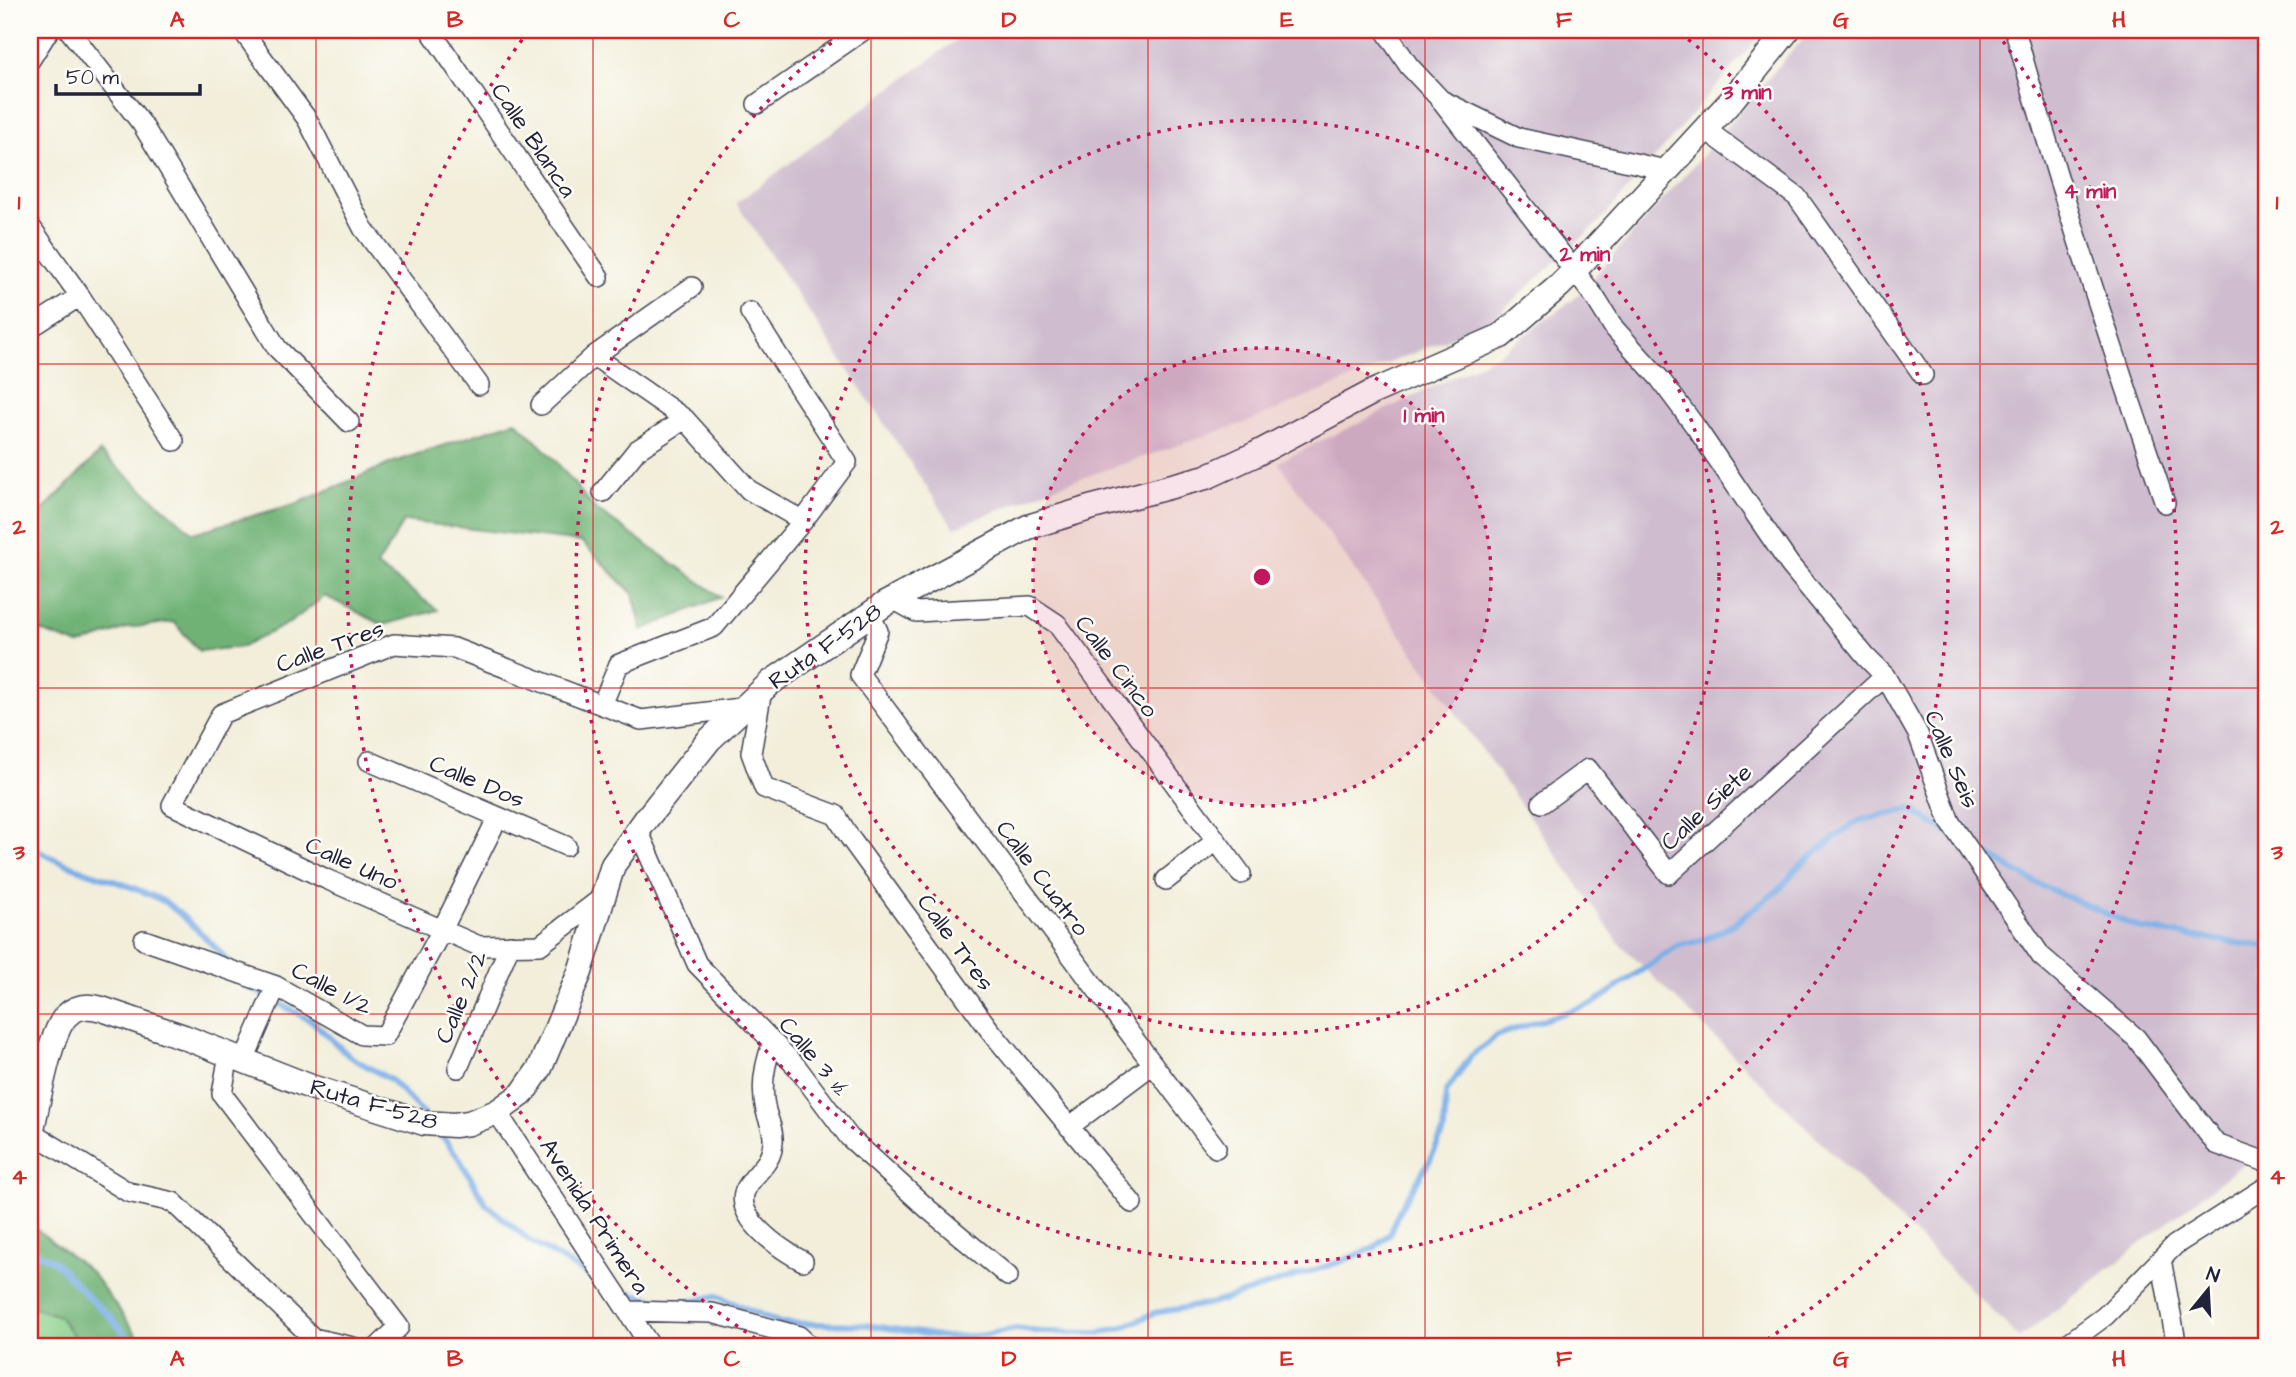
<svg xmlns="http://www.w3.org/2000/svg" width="2296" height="1377" font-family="'Architects Daughter',sans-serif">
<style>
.industrial{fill:#cfbdcf}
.green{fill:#8bd08a;stroke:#567962;stroke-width:2}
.forest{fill:#70b276;stroke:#496a58;stroke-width:2}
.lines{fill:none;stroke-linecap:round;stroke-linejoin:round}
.stream{stroke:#7cafe8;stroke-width:6}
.minor-casing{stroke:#414153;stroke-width:22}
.major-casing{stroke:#414153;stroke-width:27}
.minor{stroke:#fff;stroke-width:19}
.major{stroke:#fff;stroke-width:24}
.grid{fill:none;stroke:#d62828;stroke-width:2;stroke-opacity:0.55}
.ring{fill:none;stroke:#c2185b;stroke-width:3.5;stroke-dasharray:3.5 7}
.labels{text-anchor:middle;stroke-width:5;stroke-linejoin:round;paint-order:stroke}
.street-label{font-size:24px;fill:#22223b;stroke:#fdfcf7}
.centre{fill:#c2185b;stroke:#fdfcf7;stroke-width:3.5}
.ring-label{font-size:21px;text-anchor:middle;font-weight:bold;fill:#c2185b;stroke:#fdfcf7;stroke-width:5;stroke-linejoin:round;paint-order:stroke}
.neatline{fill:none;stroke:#d62828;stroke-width:2.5}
.grid-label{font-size:23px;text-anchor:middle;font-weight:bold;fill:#d62828}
</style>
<rect width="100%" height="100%" fill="#fdfcf7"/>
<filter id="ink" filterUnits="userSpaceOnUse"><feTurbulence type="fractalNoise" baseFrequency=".0143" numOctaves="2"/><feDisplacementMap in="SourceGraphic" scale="14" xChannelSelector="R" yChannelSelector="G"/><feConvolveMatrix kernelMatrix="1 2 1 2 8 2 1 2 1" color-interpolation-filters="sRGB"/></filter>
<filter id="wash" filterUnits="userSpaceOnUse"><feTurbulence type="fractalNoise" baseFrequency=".00686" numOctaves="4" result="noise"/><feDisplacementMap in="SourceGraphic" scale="28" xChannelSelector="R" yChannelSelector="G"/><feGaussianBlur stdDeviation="1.57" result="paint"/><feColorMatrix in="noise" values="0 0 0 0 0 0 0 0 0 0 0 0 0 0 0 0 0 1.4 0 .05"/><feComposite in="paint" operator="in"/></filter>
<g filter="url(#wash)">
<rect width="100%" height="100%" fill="#f2eeda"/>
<path class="industrial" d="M970,30H1765L1602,219L1491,321L1250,421L1055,487L954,528L736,203Z
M1810,30H2266V1146L2020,1338L1619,943L1278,462L1496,356L1575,298L1695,164Z"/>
<path class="green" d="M30,1306L59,1316L82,1347H30Z"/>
<path class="forest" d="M516,421L555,460L594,508L721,597L642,630L633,594L582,542L404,521L377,566L438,610L383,625L325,596L291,622L242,647L199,651L174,622L127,628L79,645L30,627V523L100,452L193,533L298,503L394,462Z
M30,1224L92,1273L146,1347H82L59,1316L30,1306Z"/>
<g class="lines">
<path class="stream" d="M30,846C70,871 117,878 159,899C175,906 218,949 230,964
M1977,849L2038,884L2142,929L2266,947
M242,981L245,985L313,1022L349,1056L391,1080L424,1114
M437,1130L459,1158L486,1204L530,1241L603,1284
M30,1249L55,1262L89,1298L109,1316L126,1335L127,1347
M619,1290L665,1303L692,1301L717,1296L780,1323L867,1325L946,1337L984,1335L1016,1329L1041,1332L1099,1333L1124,1327L1154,1313L1214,1303L1339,1262L1374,1248L1389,1234L1400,1209L1430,1160L1444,1130L1446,1092L1471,1056L1498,1035L1594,1003L1677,946L1705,939L1729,927L1780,889L1800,865L1846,829L1861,820L1910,809L1949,833"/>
</g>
</g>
<g filter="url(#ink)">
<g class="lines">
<defs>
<path id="minor" d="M69,30L142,124L277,348L349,422
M242,30L307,119L363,228L479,385
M430,30L599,277
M1385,30L1409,66L1441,100L1519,138L1666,170
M2015,30C2059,189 2111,346 2165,503
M30,60L49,30
M1441,100L1594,296L1614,328L1660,379L1695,426L1790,565L1866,657L1885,676L1918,734L1950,822L2041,956L2136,1038L2216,1144L2266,1162
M757,104L864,30
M1705,129L1797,197L1923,375
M30,226L80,296L174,441
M750,312L847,462L803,521
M30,328L80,296
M594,356L692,287
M541,405L594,356L685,419L749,490L803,521L714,627L619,664L602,705
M603,492L637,450L685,419
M893,599L916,612L1030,606L1057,624L1241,874
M870,614L878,631L860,675L1216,1148
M762,690L751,753L764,788L836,815L850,838L989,1029L1132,1203
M369,761L566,846
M1542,803L1588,769L1669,874L1885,676
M638,830L697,964L796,1066L849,1137L928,1209L1008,1276
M1189,862L1166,880L1216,841
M603,897L540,945L479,946L326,879L172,805L221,714L394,644L454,648L641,720L741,708
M144,940L276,986L362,1035L385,1036L442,930L498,817
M773,1042C764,1065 760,1087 766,1111C769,1122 774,1130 773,1142C772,1164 757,1170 747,1187C729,1215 782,1251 803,1261
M229,1054L222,1094L399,1327L378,1347
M244,1060L276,986
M458,1068L510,945
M497,1112L651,1347
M1069,1127L1153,1064
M31,1132L128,1192L173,1202L313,1338L353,1347
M2161,1259L2177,1347
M627,1311L712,1313L799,1336L811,1347
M2063,1347L2105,1316L2175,1245L2266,1187"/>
<path id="major" d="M30,1137C37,1110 49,1034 66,1016C76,1006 89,1005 102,1009L184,1037L311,1087L424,1123L454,1125L469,1123L497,1112L522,1094L540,1068L580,972L613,865L647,818L709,740L770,683L885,604L1028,527L1093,507L1206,477L1256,454L1373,392L1501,336L1559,286L1574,271L1731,101L1788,30"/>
</defs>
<use href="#minor" class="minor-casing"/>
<use href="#major" class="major-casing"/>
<use href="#minor" class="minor"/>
<use href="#major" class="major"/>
</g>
</g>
<path class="grid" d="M316,30V1347M593,30V1347M871,30V1347M1148,30V1347M1425,30V1347M1703,30V1347M1980,30V1347M30,364H2266M30,688H2266M30,1014H2266"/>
<circle cx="1262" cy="577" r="229" fill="#c2185b" fill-opacity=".12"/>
<g class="ring">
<circle cx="1262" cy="577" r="229"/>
<circle cx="1262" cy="577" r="457"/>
<path d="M1680 33A686 686 0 1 1 844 33"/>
<path d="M764 1344A914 914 0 0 1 527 33M1997 33A914 914 0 0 1 1760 1344"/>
</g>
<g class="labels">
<g class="street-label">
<text transform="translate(534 140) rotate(56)" y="8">Calle Blanca</text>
<text transform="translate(330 646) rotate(-20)" y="8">Calle Tres</text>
<text transform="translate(825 646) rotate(-35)" y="8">Ruta F-528</text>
<text transform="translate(1117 666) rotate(53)" y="8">Calle Cinco</text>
<text transform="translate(1952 759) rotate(67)" y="8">Calle Seis</text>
<text transform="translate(477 781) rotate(23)" y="8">Calle Dos</text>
<text transform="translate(1706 807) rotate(-43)" y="8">Calle Siete</text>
<text transform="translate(352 863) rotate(24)" y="8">Calle Uno</text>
<text transform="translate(1043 878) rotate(53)" y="8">Calle Cuatro</text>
<text transform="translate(956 942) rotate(54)" y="8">Calle Tres</text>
<text transform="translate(332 988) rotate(28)" y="8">Calle 1/2</text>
<text transform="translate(461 997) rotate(-67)" y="8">Calle 2/2</text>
<text transform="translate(815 1057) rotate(50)" y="8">Calle 3 ½</text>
<text transform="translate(374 1104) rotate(16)" y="8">Ruta F-528</text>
<text transform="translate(595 1216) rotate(57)" y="8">Avenida Primera</text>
</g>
</g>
<circle cx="1262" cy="577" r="10" class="centre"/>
<g class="ring-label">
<text x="1747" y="99">3 min</text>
<text x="2090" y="198">4 min</text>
<text x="1585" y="261">2 min</text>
<text x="1424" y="422">1 min</text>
</g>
<rect width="2296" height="1377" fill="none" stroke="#fdfcf7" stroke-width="77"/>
<g transform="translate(2208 1290) rotate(18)" stroke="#fdfcf7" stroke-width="5" paint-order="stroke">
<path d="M0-5L12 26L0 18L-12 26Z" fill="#22223b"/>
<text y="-10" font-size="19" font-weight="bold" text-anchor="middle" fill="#22223b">N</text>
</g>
<path d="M56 84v10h144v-10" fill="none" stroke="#22223b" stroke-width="3.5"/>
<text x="66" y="84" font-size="21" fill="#22223b" stroke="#fdfcf7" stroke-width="5" paint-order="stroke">50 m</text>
<rect x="38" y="38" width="2220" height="1300" class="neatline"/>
<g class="grid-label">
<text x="177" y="27">A</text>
<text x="455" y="27">B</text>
<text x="732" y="27">C</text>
<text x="1009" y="27">D</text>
<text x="1287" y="27">E</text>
<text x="1564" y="27">F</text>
<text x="1841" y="27">G</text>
<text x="2119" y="27">H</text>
<text x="19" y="209">1</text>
<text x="2277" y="209">1</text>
<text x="19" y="534">2</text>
<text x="2277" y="534">2</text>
<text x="19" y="859">3</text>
<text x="2277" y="859">3</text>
<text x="19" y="1184">4</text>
<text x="2277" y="1184">4</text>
<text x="177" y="1366">A</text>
<text x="455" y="1366">B</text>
<text x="732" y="1366">C</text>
<text x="1009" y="1366">D</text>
<text x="1287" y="1366">E</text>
<text x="1564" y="1366">F</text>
<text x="1841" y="1366">G</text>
<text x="2119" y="1366">H</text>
</g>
</svg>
